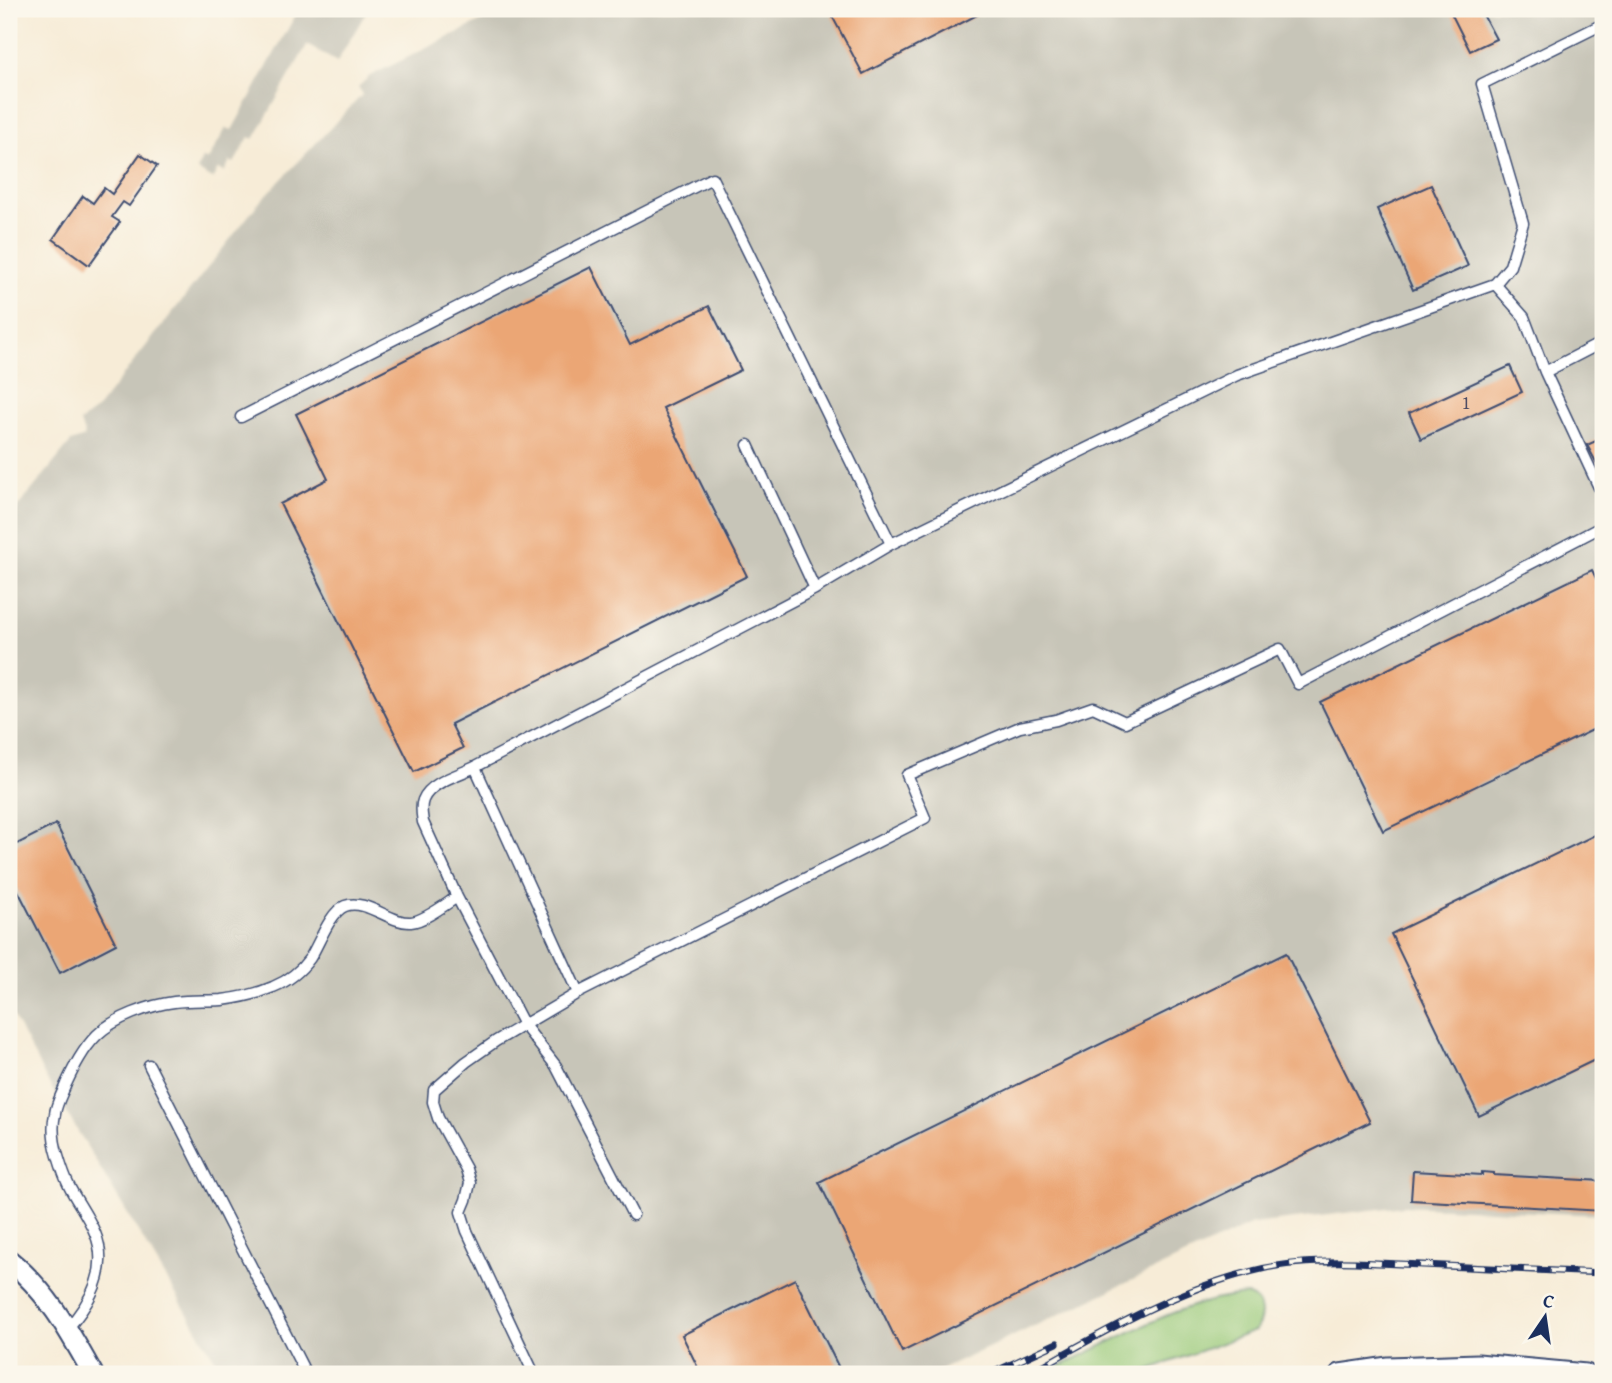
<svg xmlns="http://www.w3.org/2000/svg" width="1612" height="1383" font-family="'Gentium Book Plus',serif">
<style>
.industrial{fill:#c7c5b8}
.green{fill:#99c978;stroke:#5a7c6b;stroke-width:2}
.building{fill:#eba674}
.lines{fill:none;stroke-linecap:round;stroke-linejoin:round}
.lane-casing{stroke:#3c4b70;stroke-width:13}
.street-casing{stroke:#3c4b70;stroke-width:23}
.lane{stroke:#fff;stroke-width:10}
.street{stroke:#fff;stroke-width:19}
.rail-casing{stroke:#1b2f5e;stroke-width:7}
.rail{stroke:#fbf7ec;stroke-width:4.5;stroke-dasharray:13;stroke-linecap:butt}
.labels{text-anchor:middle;stroke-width:6;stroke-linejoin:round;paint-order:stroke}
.number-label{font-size:18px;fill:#4f4d64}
</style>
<rect width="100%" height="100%" fill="#fbf7ec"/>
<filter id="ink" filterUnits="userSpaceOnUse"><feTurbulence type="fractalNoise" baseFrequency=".0143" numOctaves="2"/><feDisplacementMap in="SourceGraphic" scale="14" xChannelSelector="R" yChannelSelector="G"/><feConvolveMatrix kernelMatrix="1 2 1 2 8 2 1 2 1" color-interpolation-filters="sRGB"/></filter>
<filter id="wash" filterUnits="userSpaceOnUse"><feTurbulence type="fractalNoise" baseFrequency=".00686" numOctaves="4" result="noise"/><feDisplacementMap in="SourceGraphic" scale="28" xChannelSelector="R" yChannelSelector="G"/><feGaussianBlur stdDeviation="1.57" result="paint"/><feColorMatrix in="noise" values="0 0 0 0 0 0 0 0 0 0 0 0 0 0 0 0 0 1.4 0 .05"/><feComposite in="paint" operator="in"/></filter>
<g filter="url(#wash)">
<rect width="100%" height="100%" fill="#f7ecd7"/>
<path class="industrial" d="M299,9H368L337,62L307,45L254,139L249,137L234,163L230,161L224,172L218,169L212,179L197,170L203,158L208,160L226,128L232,130Z
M506,9H1603V1215L1404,1206L1252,1224L932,1374H224L47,1080L9,1008V518L71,442L85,437L80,422L95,411L257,205L363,94L358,87L370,76Z"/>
<path class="green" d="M1247,1295C1264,1302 1264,1317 1255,1331L1137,1374H1045C1068,1362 1091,1351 1114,1340C1156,1319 1200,1298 1247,1295Z"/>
<g id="blocks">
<path class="building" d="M847,9H982L983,12L863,74L832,16Z
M1449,9H1480L1496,39L1470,51Z
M140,154L157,166L129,206L123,202L112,217L120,222L89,265L53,239L83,196L93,203L104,188L112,194Z
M1431,185L1468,266L1413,290L1377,209Z
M591,267L630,345L709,306L741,370L663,408L747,576L451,724L463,748L414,772L280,504L328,479L296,414Z
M1510,366L1522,392L1421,439L1409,413Z
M1598,440L1603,449V475L1587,445Z
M1592,570L1603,593V725L1383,831L1320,702Z
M56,824L116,944L60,973L9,873V848Z
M1603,831V1056L1479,1116L1391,934Z
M1286,953L1370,1122L902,1352L819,1182Z
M1413,1171L1482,1175V1172L1494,1173V1175L1603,1181V1211L1411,1200Z
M795,1279L842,1374H701L682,1335Z"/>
</g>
</g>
<g filter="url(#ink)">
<use href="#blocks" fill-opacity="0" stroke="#3c4b70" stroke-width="2"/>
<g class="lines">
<defs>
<path id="lane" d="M1603,24L1482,84L1523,223L1510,266L1495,284L1237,375L891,544L815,589L475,767L578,993L925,818L907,775L1020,727L1056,720L1093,707L1125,722L1280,649L1298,684L1603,526
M1495,284L1524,317L1545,372
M1603,342L1545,372L1603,496
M241,417L712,178L891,544
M748,445L815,589
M457,897L423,822C422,815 420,807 423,800C430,782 459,775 475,767
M149,1065L306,1374
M67,1329C91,1302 110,1269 95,1233C88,1216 77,1202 69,1186C64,1176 61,1166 58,1156C54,1143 52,1127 55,1114C56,1104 62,1094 66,1084C74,1067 83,1049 97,1035C114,1018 150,1005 174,1002C190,1000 206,1001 222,1000C239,998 257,994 273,987C288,981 300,972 310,958C319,944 330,912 345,906C366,898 391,924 411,922C424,921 446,904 457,897L524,1025L556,1066L633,1215
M534,1374L467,1231L461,1212L466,1200L470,1183L466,1169L438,1118L433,1102L434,1090L466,1062L496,1041L578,993"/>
<path id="street" d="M9,1260C48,1292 69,1331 93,1374
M1340,1374L1388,1367L1478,1364L1586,1374"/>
</defs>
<use href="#lane" class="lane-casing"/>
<use href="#street" class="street-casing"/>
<use href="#lane" class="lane"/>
<use href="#street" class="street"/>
<defs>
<path id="rail" d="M990,1374L1057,1343
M1028,1374C1100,1334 1172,1291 1253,1271C1286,1262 1320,1261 1355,1262L1603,1273"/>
</defs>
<use href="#rail" class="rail-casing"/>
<use href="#rail" class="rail"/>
</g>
</g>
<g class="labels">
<g class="number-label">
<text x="1466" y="409">1</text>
</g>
</g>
<rect width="1612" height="1383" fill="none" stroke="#fbf7ec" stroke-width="35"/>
<g transform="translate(1545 1317) rotate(13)" stroke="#fbf7ec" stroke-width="5" paint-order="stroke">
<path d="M0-5L12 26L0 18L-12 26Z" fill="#1b2f5e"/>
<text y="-10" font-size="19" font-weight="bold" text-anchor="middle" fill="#1b2f5e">С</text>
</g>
</svg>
